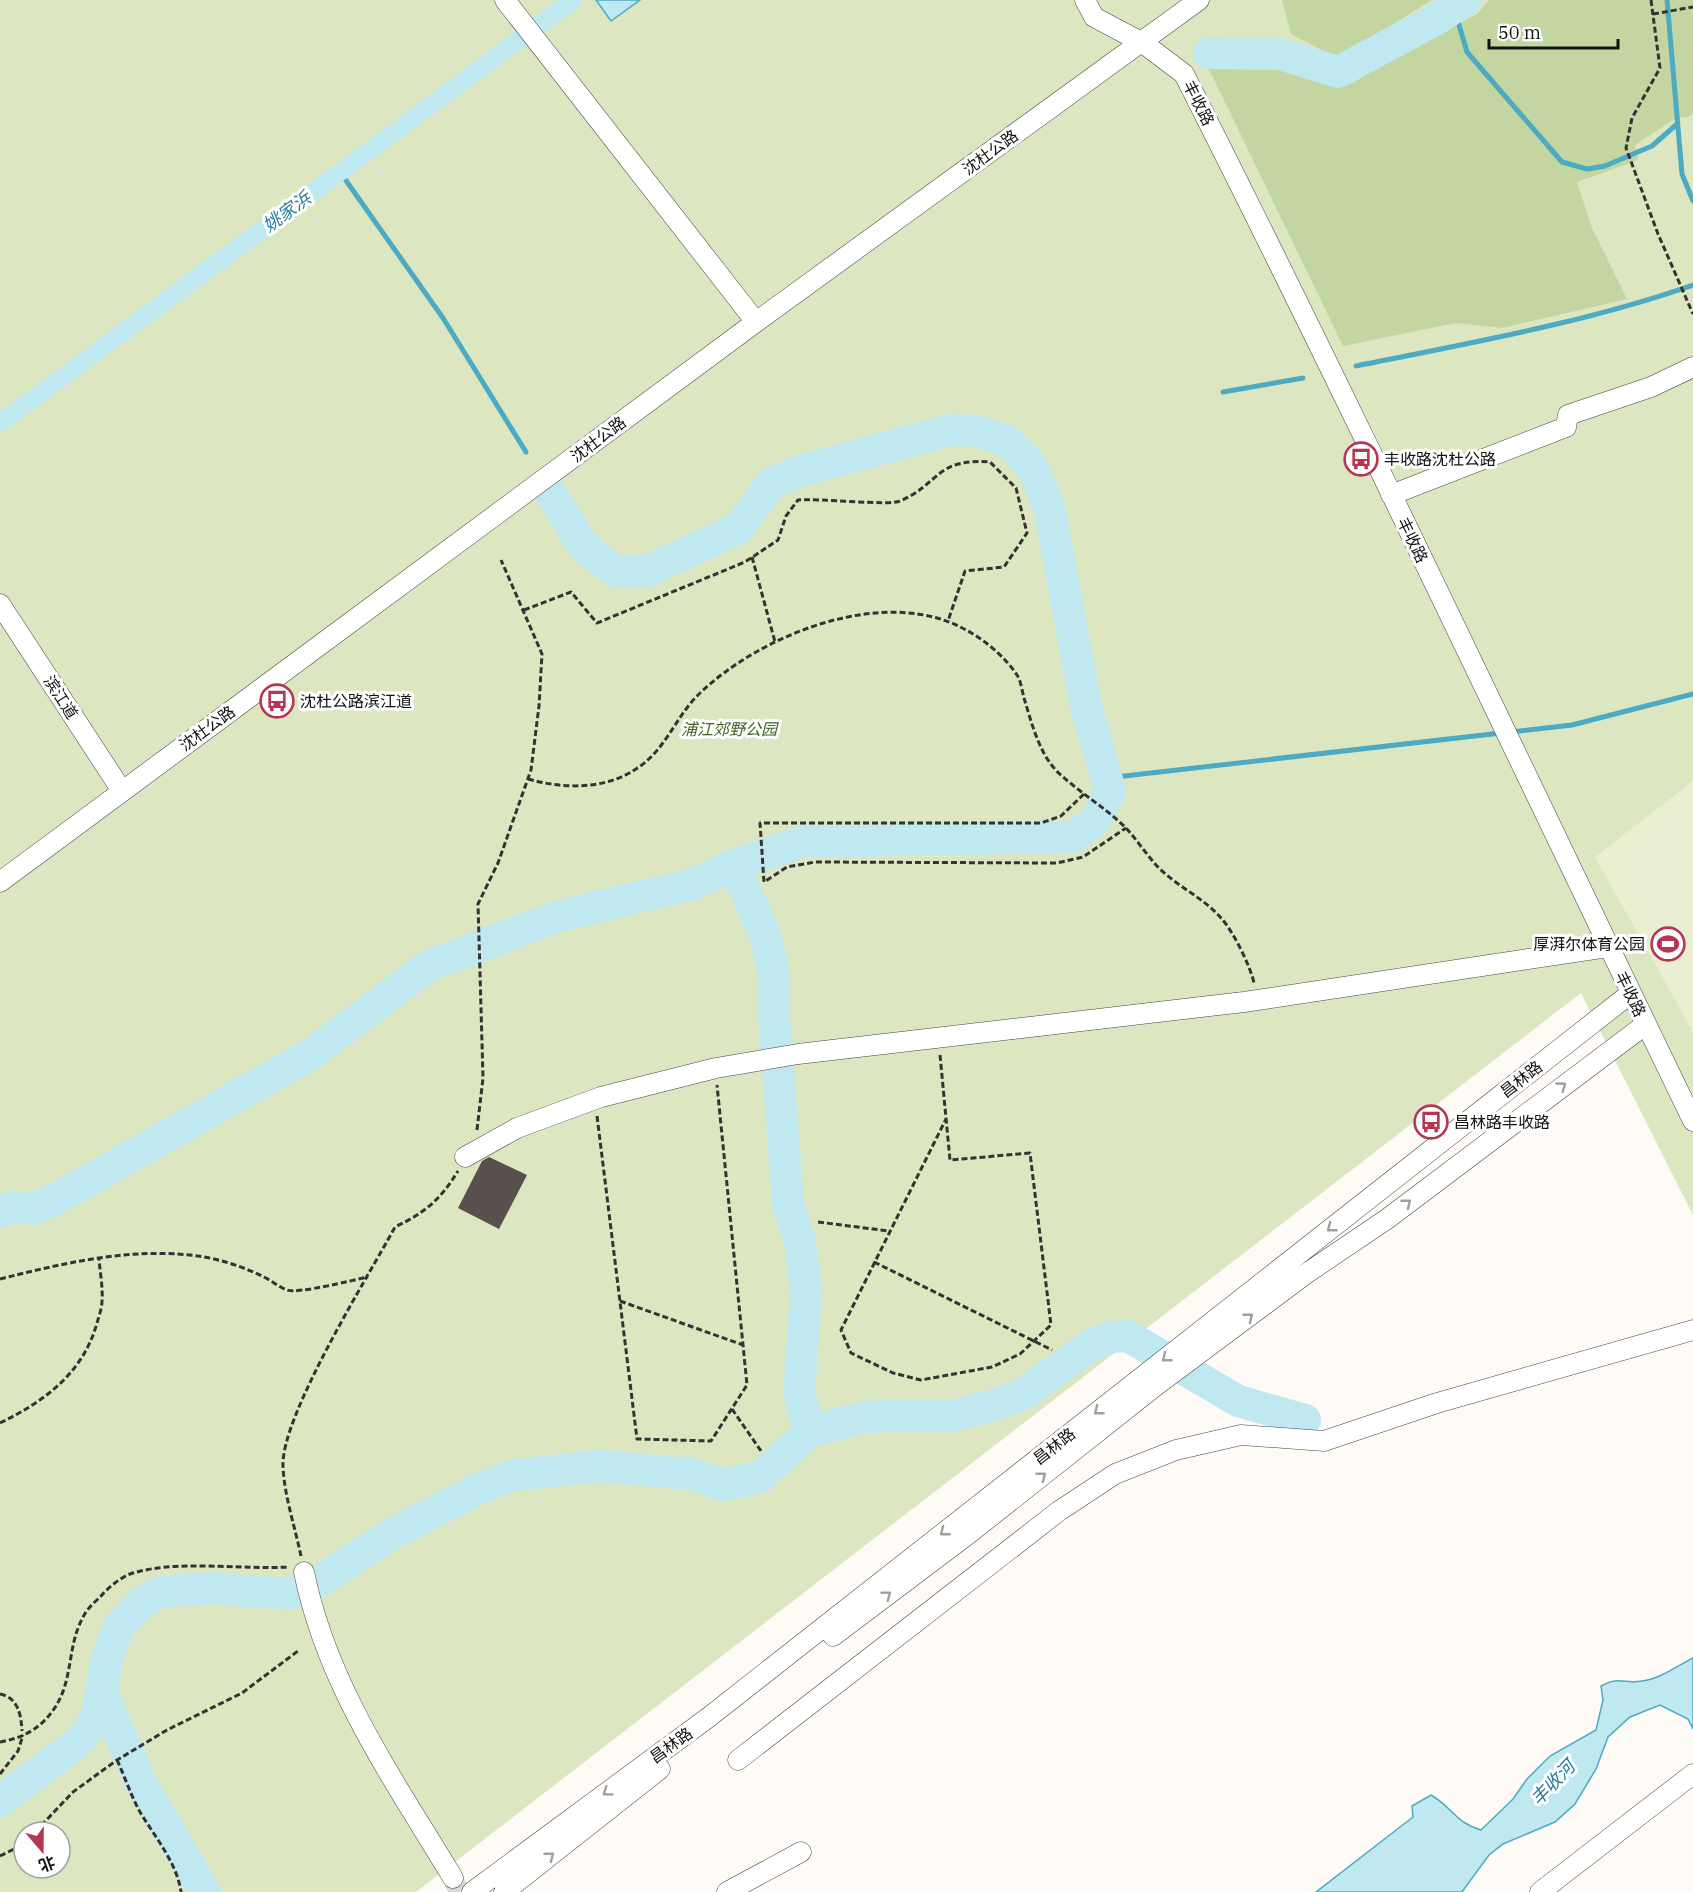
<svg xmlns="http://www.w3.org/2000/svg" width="1693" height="1892" font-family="'IBM Plex Serif','Noto Sans SC',serif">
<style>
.green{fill:#dce7c1;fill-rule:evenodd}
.forest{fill:#c3d6a2}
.pitch{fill:#eaefd2}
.water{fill:#bfe8f1;stroke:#4caac2;stroke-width:1.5}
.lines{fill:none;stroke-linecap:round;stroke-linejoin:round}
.stream{stroke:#4caac2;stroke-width:5}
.canal{stroke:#bfe8f1;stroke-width:18}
.river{stroke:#bfe8f1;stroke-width:32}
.building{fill:#59504e}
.minor-tunnel{stroke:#dad8d4;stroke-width:20;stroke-dasharray:20 10;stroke-linecap:butt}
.minor-casing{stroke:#444;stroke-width:21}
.path{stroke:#333;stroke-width:3;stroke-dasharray:6 3;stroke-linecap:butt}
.minor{stroke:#fff;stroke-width:20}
.oneway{stroke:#a0a0a0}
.labels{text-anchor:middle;stroke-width:6;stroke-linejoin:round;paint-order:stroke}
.street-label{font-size:16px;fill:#111;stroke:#fff}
.poi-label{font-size:16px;fill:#111;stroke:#fff;text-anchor:start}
.park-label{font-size:16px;font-style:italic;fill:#3f6426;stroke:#fff}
.water-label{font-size:18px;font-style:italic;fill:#247c99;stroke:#fff}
</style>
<rect width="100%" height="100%" fill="#fefbf6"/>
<path class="green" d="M0,0H1693V1215L1581,993L416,1892H0ZM24,1832H60V1868H24Z"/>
<path class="forest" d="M1282,0H1432L1338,59L1291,34Z
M1489,0H1693V113L1689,117L1676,118L1635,145L1638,160L1577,182L1592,228L1627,299L1503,328L1456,323L1343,346L1207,65H1263L1353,83L1380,65L1411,39L1439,34L1477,14Z"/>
<path class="pitch" d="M1693,781V1032L1595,857Z"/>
<path class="water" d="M596,0H640L611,21Z
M1693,1658V1729L1688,1719L1660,1705L1630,1717L1608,1737L1596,1769L1575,1804L1555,1822L1503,1844L1489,1855L1462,1892H1316L1413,1817L1412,1806L1431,1795C1452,1807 1456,1823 1481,1830L1513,1799L1527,1779L1550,1756L1596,1730L1603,1700L1601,1686C1619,1676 1624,1684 1642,1681C1660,1679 1677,1666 1693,1658Z"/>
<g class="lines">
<path class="stream" d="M1667,0L1682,174L1693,201
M1454,8L1467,52L1562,162L1587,169L1605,166L1652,146L1677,124
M340,172L443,318L526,452
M1356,366C1469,343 1584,323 1693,285
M1223,392L1303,378
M1511,732L1572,725L1693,694
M1107,778L1501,733"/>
<path class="canal" d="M0,423L573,0"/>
<path class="river" d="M1209,53L1280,54L1338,72L1435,20L1466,0
M734,865L765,935L774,974V1016L788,1203L800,1242L806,1292L799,1393L810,1431
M0,1212L13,1207L34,1209L61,1196L311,1054L428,966L556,917L693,884L734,865L801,842L1073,837L1095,821L1110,790L1086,706L1049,506L1031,465L1007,441L978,431L951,430L803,470L772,483L737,529L645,572H617L585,548L549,491
M102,1693L142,1785L205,1892
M0,1801L79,1741L97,1716L107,1657L120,1625L140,1604L160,1592L211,1588L288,1594L318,1582L390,1535L428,1515L478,1489L513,1475L599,1466L691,1474L722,1485L760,1477L810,1431L865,1417L902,1415L951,1416L998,1404L1025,1393L1091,1345L1112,1337L1128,1336L1238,1401L1305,1420"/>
</g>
<path class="building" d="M489,1157L527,1175L499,1229L458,1208L482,1161Z"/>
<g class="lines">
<path class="minor-tunnel" d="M453,1878L459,1892"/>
<defs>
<path id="minor" d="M505,0L756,322
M1085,0L1094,17L1143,43L1184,74C1359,420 1524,772 1693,1121
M1391,495L1566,427L1568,415L1651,387L1693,367
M0,604L122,791
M0,882L756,322L1199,0
M465,1157L517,1128L601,1097L716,1068L798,1054L1244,1002L1608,947
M304,1572C327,1686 394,1780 453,1878
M833,1636L971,1532L1158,1384L1307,1273L1387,1219L1646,1024
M738,1760L1059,1511L1115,1474L1176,1450L1241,1435L1324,1441L1437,1403L1693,1330
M472,1892L709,1717L1631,993
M504,1892L660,1769
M727,1892L801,1852
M1540,1892L1693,1774"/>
</defs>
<use href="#minor" class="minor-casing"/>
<path class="path" d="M1651,0L1660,68L1632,118L1626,148L1658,234L1693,314
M1653,14L1693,7
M752,557L775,642
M524,610L571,592L597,623L745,562L778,540L786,516L798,500C819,498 888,506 900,501C940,484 935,458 990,462L1016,488L1027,533L1004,567L965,571L948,621
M528,779C563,789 604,790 636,769C665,751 675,718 698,695C759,635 885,584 966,630C984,639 1006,658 1017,675C1021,681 1022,691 1024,698C1032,724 1040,758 1062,776C1082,794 1107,809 1126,828C1137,840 1146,854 1157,866C1176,886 1204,898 1221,918C1233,931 1250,965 1254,983
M1084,794L1061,816L1041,823H760L764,882L787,867L815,862L1057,863L1083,857L1126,828
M940,1055L950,1160L1030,1153L1051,1325L1020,1354L992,1367L921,1380L893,1373L851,1353L841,1330L946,1119
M597,1116L637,1439L711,1441L747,1385L717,1085
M477,1130L483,1078L478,904L498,863L531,770L539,706L542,654L501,560
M818,1222L889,1231
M874,1262L1052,1350
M0,1279C64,1263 132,1247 198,1256C220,1259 244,1267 264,1277C272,1281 279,1287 287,1290C299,1294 353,1280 368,1277
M620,1301L743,1345
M732,1409L761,1451
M0,1423C45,1401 83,1373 97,1323C99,1316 102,1308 102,1301C103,1287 100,1272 99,1259
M301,1556C295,1527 284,1495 283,1466C281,1416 368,1277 395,1227C426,1212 440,1200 458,1171
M0,1694C18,1698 21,1714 22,1731
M0,1742C17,1739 32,1733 44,1721C78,1687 63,1648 86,1612C90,1606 96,1601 101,1596C109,1587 120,1578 130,1574C176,1559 239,1570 289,1567
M117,1760C125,1777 131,1796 140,1812C155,1837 177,1863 181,1892
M0,1774L18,1751L23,1735
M35,1832L73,1792L117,1760L167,1730L242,1693L298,1651
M0,1856L24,1844"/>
<use href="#minor" class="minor"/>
</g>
<defs><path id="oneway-chevron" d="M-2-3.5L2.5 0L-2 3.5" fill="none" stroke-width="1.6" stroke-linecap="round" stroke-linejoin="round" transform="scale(1.5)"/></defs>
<g class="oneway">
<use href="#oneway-chevron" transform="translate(1562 1086) rotate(-36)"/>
<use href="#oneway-chevron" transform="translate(1407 1203) rotate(-38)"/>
<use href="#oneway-chevron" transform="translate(1331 1228) rotate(142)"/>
<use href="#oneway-chevron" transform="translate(1249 1317) rotate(-38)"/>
<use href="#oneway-chevron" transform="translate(1166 1358) rotate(142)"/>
<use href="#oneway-chevron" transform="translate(1098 1411) rotate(142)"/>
<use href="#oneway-chevron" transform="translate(1042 1476) rotate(-38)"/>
<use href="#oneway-chevron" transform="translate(944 1532) rotate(142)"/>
<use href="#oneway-chevron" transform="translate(887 1595) rotate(-37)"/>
<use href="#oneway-chevron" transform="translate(607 1792) rotate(144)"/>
<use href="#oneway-chevron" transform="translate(550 1856) rotate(-38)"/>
</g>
<defs>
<symbol id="bus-ring" viewBox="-11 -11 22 22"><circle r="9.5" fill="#fff" stroke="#b53553" stroke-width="1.5"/><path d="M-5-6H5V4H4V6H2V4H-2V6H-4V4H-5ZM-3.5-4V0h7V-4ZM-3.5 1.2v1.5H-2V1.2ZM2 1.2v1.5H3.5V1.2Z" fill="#b53553"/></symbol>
<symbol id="stadium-ring" viewBox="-11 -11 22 22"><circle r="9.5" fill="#fff" stroke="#b53553" stroke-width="1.5"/><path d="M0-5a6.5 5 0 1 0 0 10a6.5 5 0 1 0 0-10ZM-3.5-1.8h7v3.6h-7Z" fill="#b53553"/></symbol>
</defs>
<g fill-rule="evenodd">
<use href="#bus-ring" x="1342" y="440" width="38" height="38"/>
<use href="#bus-ring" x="258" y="682" width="38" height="38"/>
<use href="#stadium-ring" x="1649" y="925" width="38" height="38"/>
<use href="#bus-ring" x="1412" y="1103" width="38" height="38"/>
</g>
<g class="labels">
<g class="street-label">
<text transform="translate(1199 103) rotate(63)" y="6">丰收路</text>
<text transform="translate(990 152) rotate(-36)" y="6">沈杜公路</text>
<text transform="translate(598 439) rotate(-37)" y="6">沈杜公路</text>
<text transform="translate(1413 540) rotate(64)" y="6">丰收路</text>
<text transform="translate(61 697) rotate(57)" y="6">滨江道</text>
<text transform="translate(207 728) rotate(-36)" y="6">沈杜公路</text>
<text transform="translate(1631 994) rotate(64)" y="6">丰收路</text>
<text transform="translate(1521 1079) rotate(-38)" y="6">昌林路</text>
<text transform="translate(1054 1446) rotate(-38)" y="6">昌林路</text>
<text transform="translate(671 1745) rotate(-36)" y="6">昌林路</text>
</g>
<g class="poi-label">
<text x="1384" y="465">丰收路沈杜公路</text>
<text x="300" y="707">沈杜公路滨江道</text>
<text x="1645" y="950" text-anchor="end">厚湃尔体育公园</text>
<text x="1454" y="1128">昌林路丰收路</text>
</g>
<g class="park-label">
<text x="729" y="735">浦江郊野公园</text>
</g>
<g class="water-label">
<text transform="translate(287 212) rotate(-36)" y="6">姚家浜</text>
<text transform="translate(1553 1783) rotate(-46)" y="6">丰收河</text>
</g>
</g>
<g transform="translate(42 1850) rotate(160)"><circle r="28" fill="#ffffff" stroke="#a0a0a0" stroke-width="1.5"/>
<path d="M0-4.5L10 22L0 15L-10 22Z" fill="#b53553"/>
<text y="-9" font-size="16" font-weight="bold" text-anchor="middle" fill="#111111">北</text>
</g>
<path d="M1489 39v9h129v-9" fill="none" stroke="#111111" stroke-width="3"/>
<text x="1498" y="39" font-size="18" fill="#111111" stroke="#ffffff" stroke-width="4.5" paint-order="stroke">50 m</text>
</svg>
